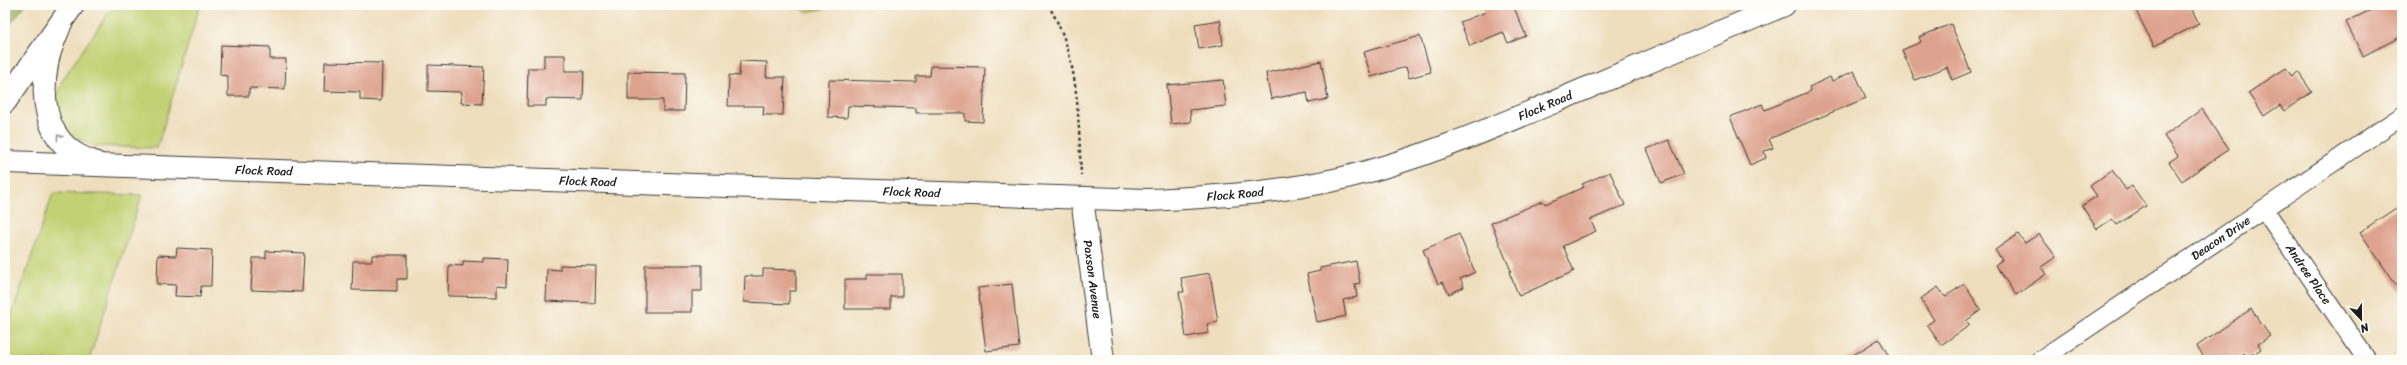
<svg xmlns="http://www.w3.org/2000/svg" width="2407" height="365" font-family="Sriracha,sans-serif">
<style>
.green{fill:#c2d173;stroke:#6f7648}
.forest{fill:#99b365;stroke:#5a6840}
.building{fill:#dea38e}
.lines{fill:none;stroke-linecap:round;stroke-linejoin:round}
.street-casing{stroke:#3c3934;stroke-width:20}
.secondary-casing{stroke:#3c3934;stroke-width:24}
.path{stroke:#3c3934;stroke-width:2.5;stroke-dasharray:3 3;stroke-linecap:butt}
.street{stroke:#fff;stroke-width:18}
.secondary{stroke:#fff;stroke-width:22}
.oneway{stroke:#999}
.labels{text-anchor:middle;stroke-width:3.5;stroke-linejoin:round;paint-order:stroke}
.street-label{font-size:12px;fill:#1c1c1c;stroke:#fdfcf7}
</style>
<rect width="100%" height="100%" fill="#fdfcf7"/>
<filter id="ink" filterUnits="userSpaceOnUse"><feTurbulence type="fractalNoise" baseFrequency=".025" numOctaves="2"/><feDisplacementMap in="SourceGraphic" scale="8" xChannelSelector="R" yChannelSelector="G"/><feConvolveMatrix kernelMatrix="1 2 1 2 8 2 1 2 1" color-interpolation-filters="sRGB"/></filter>
<filter id="wash" filterUnits="userSpaceOnUse"><feTurbulence type="fractalNoise" baseFrequency=".012" numOctaves="4" result="noise"/><feDisplacementMap in="SourceGraphic" scale="16" xChannelSelector="R" yChannelSelector="G"/><feGaussianBlur stdDeviation="0.9" result="paint"/><feColorMatrix in="noise" values="0 0 0 0 0 0 0 0 0 0 0 0 0 0 0 0 0 1.4 0 .05"/><feComposite in="paint" operator="in"/></filter>
<g filter="url(#wash)">
<rect width="100%" height="100%" fill="#eedebd"/>
<path class="green" d="M114,5H200L157,148L95,146L74,137L59,119L56,99L63,79Z
M797,5H842L806,12Z
M53,193L142,195L89,360H5V335Z"/>
<path class="forest" d="M5,5H25L5,31Z"/>
<g id="blocks">
<path class="building" d="M1483,5H1513L1526,36L1508,43L1503,32L1470,46L1460,22L1486,12Z
M2133,5H2190L2199,24L2154,46Z
M2381,5H2402V36L2363,56L2346,22Z
M1220,20L1223,45L1199,49L1195,24Z
M1951,24L1971,72L1952,80L1947,67L1915,80L1902,50L1921,42L1919,37Z
M1420,36L1431,72L1409,78L1406,67L1371,77L1364,52Z
M221,45L270,47V59H286L285,89L249,88V96H228V76L220,75Z
M544,55H565V71H584L583,100L546,99V106H527L528,68H544Z
M740,61L767,62L766,77H785L783,115H763L764,106H728L729,75L739,76Z
M1321,61L1328,99L1309,103L1307,92L1271,99L1266,73Z
M325,62L382,63L381,101L360,100V92L324,91Z
M428,65L484,67L482,104L461,103L462,92L428,91Z
M931,66L985,67L983,122L965,121V113H916V108L848,106L847,118L828,117L829,80L916,82V76H930Z
M2286,68L2292,77L2298,72L2312,92L2284,111L2280,105L2264,116L2248,93Z
M1854,71L1866,98L1769,139L1773,148L1764,151L1766,158L1750,165L1730,117L1762,104L1765,110L1811,91L1809,87L1830,77L1832,81Z
M628,72L685,73L684,111H663V100H628Z
M1223,80L1226,106L1190,110L1191,122L1171,124L1167,85Z
M2202,109L2229,149L2182,181L2169,162L2178,156L2164,136Z
M1669,140L1684,174L1661,183L1647,149Z
M2112,170L2126,190L2132,186L2146,206L2117,225L2112,219L2097,229L2082,206L2097,196L2090,186Z
M1610,172L1625,205L1590,220L1596,231L1563,246L1574,271L1519,296L1509,272L1511,271L1491,223L1543,201L1545,204L1584,187L1582,184Z
M2402,204V294L2360,232Z
M1459,234L1475,272L1460,279L1464,287L1449,294L1443,282L1438,284L1423,250Z
M2018,234L2025,243L2039,234L2056,257L2041,267L2046,274L2016,295L1995,265L2002,260L1995,250Z
M177,248L212,250L211,286H201L200,297L175,296L176,285L157,284L158,255L176,256Z
M266,251L304,253L302,292L251,290L253,258H266Z
M372,255H407V279H397V291L352,290L353,261H372Z
M484,258L508,259L507,286L497,285V297L448,296L449,265L463,266V261L484,262Z
M1356,261L1360,283L1355,284L1357,297L1343,300L1346,316L1317,322L1307,274L1320,271V268Z
M560,265L596,266L595,303L546,301L547,269L560,270Z
M645,265H702V291H692V312H645Z
M763,269L796,270V291H789V304L744,302L745,276H763Z
M1210,273L1218,322L1207,324L1209,333L1186,337L1179,292H1184L1181,278Z
M867,274H902V297H891V309H845V279H867Z
M1012,284L1019,347L986,351L978,288Z
M1964,284L1981,310L1966,321L1970,325L1941,345L1927,325L1934,320L1920,299L1938,287L1945,297Z
M2251,309L2270,336L2258,344L2261,349L2247,358L2244,353L2234,360H2206L2197,346Z
M1879,339L1891,360H1845Z"/>
</g>
</g>
<g filter="url(#ink)">
<use href="#blocks" fill-opacity="0" stroke="#3c3934" stroke-width="1"/>
<g class="lines">
<defs>
<g id="street">
<path id="s1" d="M2264,209L2367,360"/>
<path id="s2" d="M2040,360L2402,116"/>
</g>
<g id="secondary">
<path d="M61,23C56,36 49,50 47,64C41,97 45,135 76,154C82,158 90,160 96,163"/>
<path d="M5,102L73,5"/>
<path id="s3" d="M5,162L1148,200C1213,197 1276,193 1339,179C1416,161 1488,130 1561,99C1635,68 1710,36 1784,5"/>
<path id="s4" d="M1082,198L1103,360"/>
</g>
</defs>
<use href="#street" class="street-casing"/>
<use href="#secondary" class="secondary-casing"/>
<path class="path" d="M1048,5C1080,56 1078,117 1081,175"/>
<use href="#street" class="street"/>
<use href="#secondary" class="secondary"/>
</g>
<defs><path id="oneway-chevron" d="M-2-3.5L2.5 0L-2 3.5" fill="none" stroke-width="1.6" stroke-linecap="round" stroke-linejoin="round"/></defs>
<use class="oneway" href="#oneway-chevron" transform="translate(59 137) rotate(-127)"/>
</g>
<g class="labels">
<g class="street-label">
<text dy="4" stroke="none"><textPath href="#s3" startOffset="1555">Flock Road</textPath></text>
<text dy="4" stroke="none"><textPath href="#s3" startOffset="259">Flock Road</textPath></text>
<text dy="4" stroke="none"><textPath href="#s3" startOffset="583">Flock Road</textPath></text>
<text dy="4" stroke="none"><textPath href="#s3" startOffset="907">Flock Road</textPath></text>
<text dy="4" stroke="none"><textPath href="#s3" startOffset="1231">Flock Road</textPath></text>
<text dy="4" stroke="none"><textPath href="#s2" startOffset="218">Deacon Drive</textPath></text>
<text dy="4" stroke="none"><textPath href="#s1" startOffset="79">Andree Place</textPath></text>
<text dy="4" stroke="none"><textPath href="#s4" startOffset="82">Paxson Avenue</textPath></text>
</g>
</g>
<rect width="2407" height="365" fill="none" stroke="#fdfcf7" stroke-width="20"/>
<g transform="translate(2361 319) rotate(158)" stroke="#fdfcf7" stroke-width="3" paint-order="stroke">
<path d="M0-3L7 15L0 10L-7 15Z" fill="#1c1c1c"/>
<text y="-6" font-size="11" font-weight="bold" text-anchor="middle" fill="#1c1c1c">N</text>
</g>
</svg>
